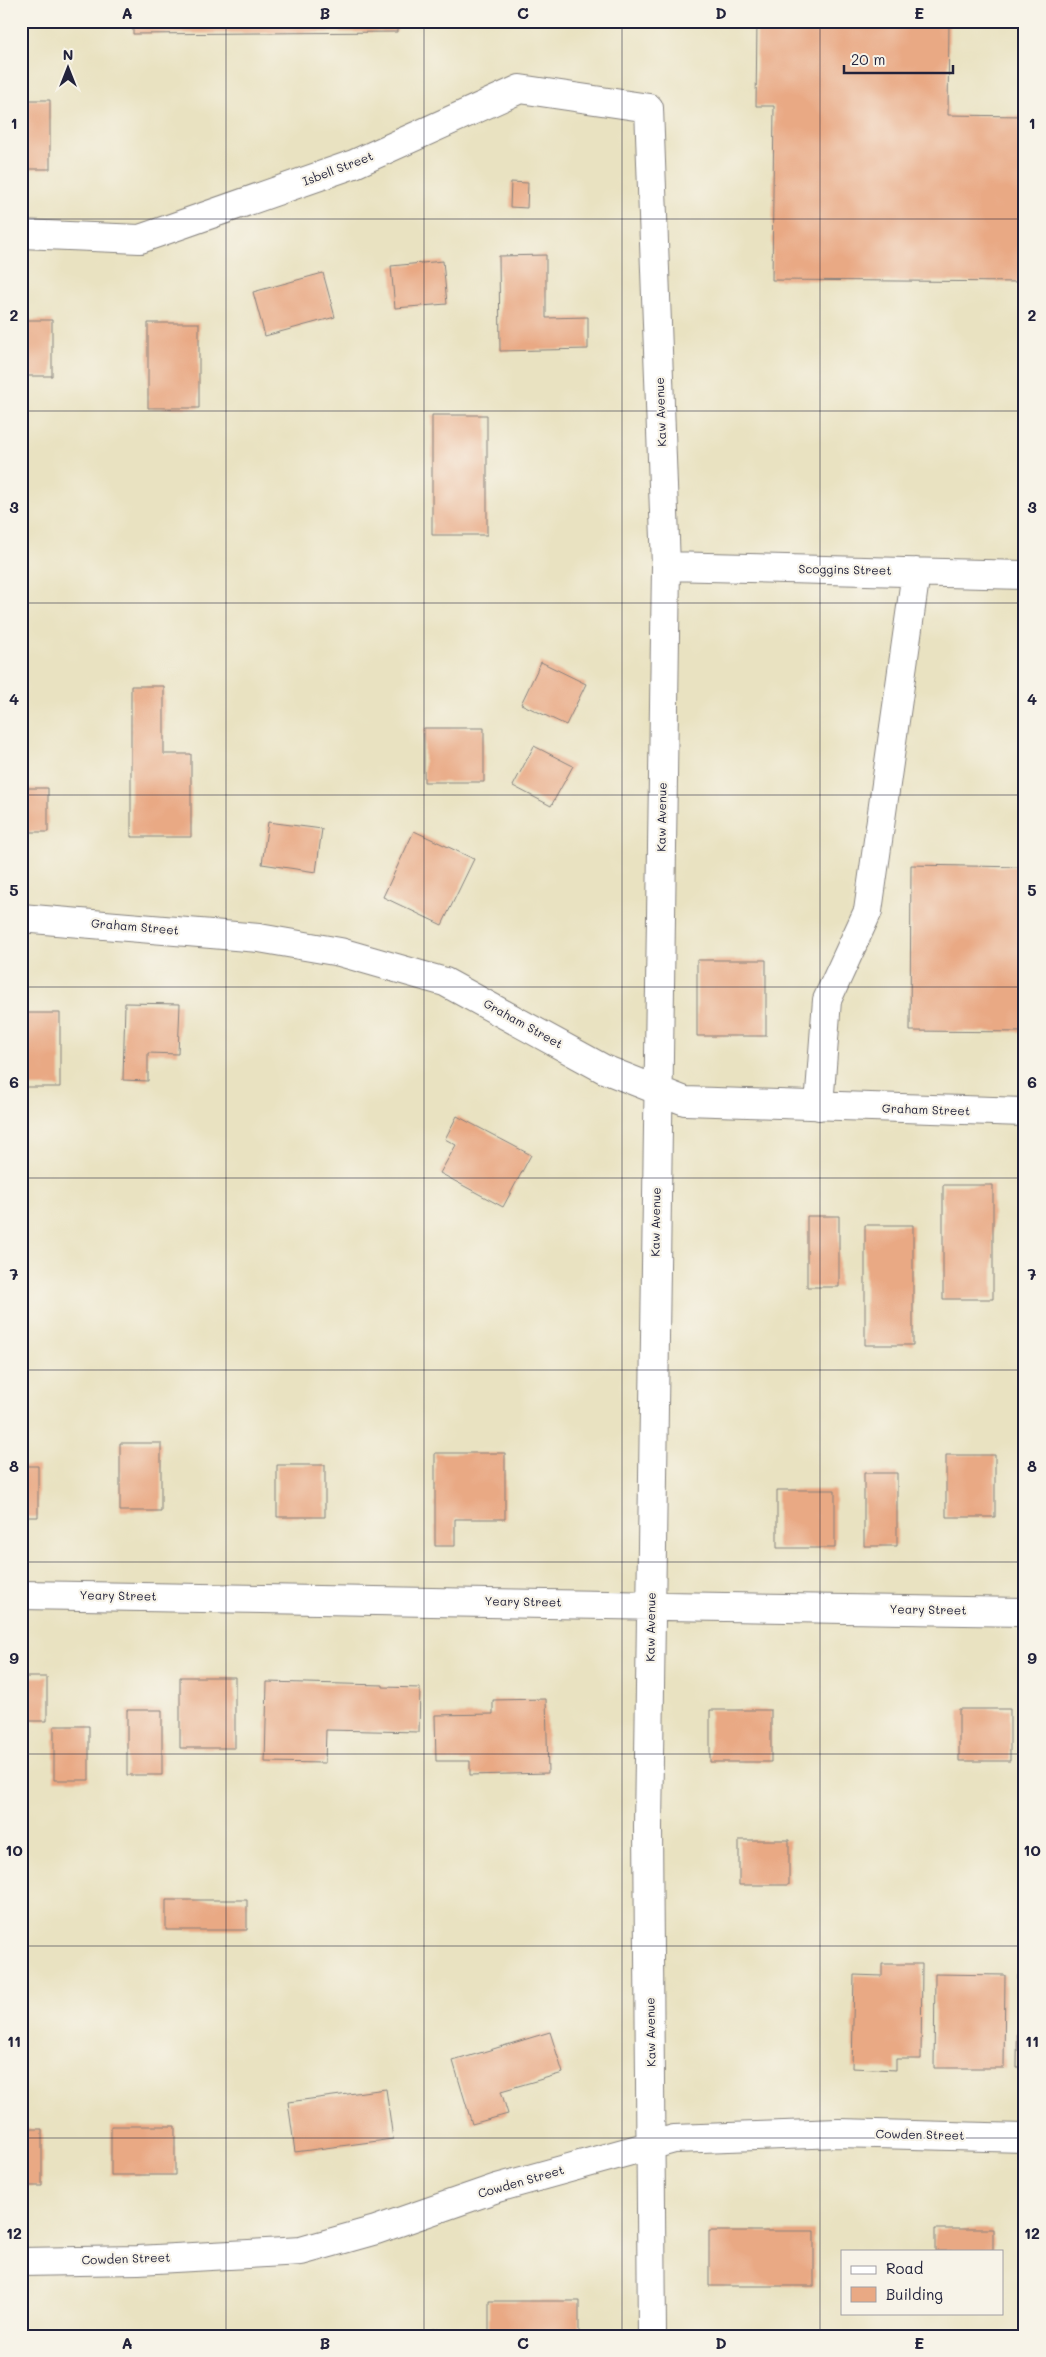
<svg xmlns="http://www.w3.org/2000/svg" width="1046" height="2357" font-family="Mali,sans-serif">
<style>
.building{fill:#e9a984}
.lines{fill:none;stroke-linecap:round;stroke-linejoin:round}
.minor-casing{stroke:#86827e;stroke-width:30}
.minor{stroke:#fff;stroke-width:28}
.grid{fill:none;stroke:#22223b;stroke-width:1;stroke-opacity:0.55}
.labels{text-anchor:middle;stroke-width:4.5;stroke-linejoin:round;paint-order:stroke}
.street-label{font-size:12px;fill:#22223b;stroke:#f7f3e8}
.neatline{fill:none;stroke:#22223b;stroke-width:2}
.grid-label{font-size:16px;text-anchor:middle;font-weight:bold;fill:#22223b}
</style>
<rect width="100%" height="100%" fill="#f7f3e8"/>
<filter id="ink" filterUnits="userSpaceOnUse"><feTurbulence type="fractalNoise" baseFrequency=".02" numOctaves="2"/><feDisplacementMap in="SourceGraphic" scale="10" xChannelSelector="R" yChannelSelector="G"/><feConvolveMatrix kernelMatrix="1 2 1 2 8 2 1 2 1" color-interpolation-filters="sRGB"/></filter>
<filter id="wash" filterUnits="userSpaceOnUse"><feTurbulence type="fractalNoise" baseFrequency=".0096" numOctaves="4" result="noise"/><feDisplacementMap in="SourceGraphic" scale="20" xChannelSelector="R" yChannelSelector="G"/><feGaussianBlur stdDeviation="1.12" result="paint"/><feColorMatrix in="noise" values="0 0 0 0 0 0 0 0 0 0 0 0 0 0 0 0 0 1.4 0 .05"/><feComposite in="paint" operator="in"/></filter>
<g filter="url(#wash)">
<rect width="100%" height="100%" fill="#e9e2c1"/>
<g id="blocks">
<path class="building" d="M133,21H397V32L133,34Z
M757,21H949L948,115L1025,116V282L772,280L774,106H756Z
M21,100H50V169H21Z
M511,182L528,183L527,208L510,207Z
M546,255V318L588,317V349L500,351L499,256Z
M443,261L447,304L395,308L391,266Z
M323,273L335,317L265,336L253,292Z
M21,320H52V376H21Z
M148,323H199V408H148Z
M432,415H487V535H432Z
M541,662L586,684L566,725L521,704Z
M131,686H164V754H191V837H131Z
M424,728H484V782H424Z
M534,746L573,766L551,806L513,786Z
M21,788H48V832H21Z
M268,822L322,829L316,872L262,864Z
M414,831L474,859L442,925L383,897Z
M911,865L1025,867V1032L910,1031Z
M697,960H766V1036H697Z
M125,1003L180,1004L178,1054L148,1053V1081L123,1080Z
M21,1013H60V1087H21Z
M457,1116L531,1155L503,1207L440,1173L456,1145L445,1139Z
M943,1185H993V1299H943Z
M807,1216H839V1287H807Z
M865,1225H913V1345H865Z
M120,1443H161V1511H120Z
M435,1453H505V1519H455V1546H435Z
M946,1455H995V1517H946Z
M277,1465H325V1517H277Z
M21,1466H38V1517H21Z
M864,1473H897V1546H864Z
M777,1490H835V1548H777Z
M21,1677H47V1721H21Z
M180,1677H235V1748H180Z
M267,1682L383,1685V1687L420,1688L419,1732L326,1730L325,1763L265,1762Z
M546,1699L548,1773L470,1775V1761H436L435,1715L493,1714V1700Z
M959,1709H1010V1761H959Z
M127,1710H162V1775H127Z
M710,1710H771V1762H710Z
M54,1726H89V1780H54Z
M739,1840H789V1885H739Z
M166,1900H247V1930H166Z
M882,1964H922L921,2059H896V2070L852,2068L854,1975L882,1976Z
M935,1974L1005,1975L1004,2068H934Z
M1018,1975H1025V2069L1017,2068Z
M550,2032L563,2073L501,2091L508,2114L472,2124L453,2061Z
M386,2089L393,2139L295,2152L288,2102Z
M111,2126H175V2175H111Z
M21,2129H42V2186H21Z
M935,2229H993V2251H935Z
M709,2231H814V2286H709Z
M489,2301H579V2336H489Z
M439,2328L441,2336H407V2335Z"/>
</g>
</g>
<g filter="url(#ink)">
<use href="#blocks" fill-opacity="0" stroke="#86827e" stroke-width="1"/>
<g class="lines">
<defs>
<path id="minor" d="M21,234L140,239L354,164L520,89L649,108L666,566L648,1827L652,2336
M666,566L1025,575
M21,918L259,938L340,952L445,982L604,1069L685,1101L1025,1112
M819,1106L827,1000L868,911L916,572
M21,1595L1025,1612
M21,2262L138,2260L301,2251L376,2230L497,2188L674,2139L839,2133L1025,2138"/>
</defs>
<use href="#minor" class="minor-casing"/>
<use href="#minor" class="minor"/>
</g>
</g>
<path class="grid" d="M226,21V2336M424,21V2336M622,21V2336M820,21V2336M21,219H1025M21,411H1025M21,603H1025M21,795H1025M21,987H1025M21,1178H1025M21,1370H1025M21,1562H1025M21,1754H1025M21,1946H1025M21,2138H1025"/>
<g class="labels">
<g class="street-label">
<text transform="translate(338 169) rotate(-21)" y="4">Isbell Street</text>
<text transform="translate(661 412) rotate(-92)" y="4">Kaw Avenue</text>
<text transform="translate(845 570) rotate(1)" y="4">Scoggins Street</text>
<text transform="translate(662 817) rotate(-89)" y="4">Kaw Avenue</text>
<text transform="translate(135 927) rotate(5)" y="4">Graham Street</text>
<text transform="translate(523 1024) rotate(29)" y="4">Graham Street</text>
<text transform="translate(926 1110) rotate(2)" y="4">Graham Street</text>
<text transform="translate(656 1222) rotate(-89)" y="4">Kaw Avenue</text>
<text transform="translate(118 1596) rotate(1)" y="4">Yeary Street</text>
<text transform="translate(523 1602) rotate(1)" y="4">Yeary Street</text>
<text transform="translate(928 1610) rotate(1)" y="4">Yeary Street</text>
<text transform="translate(651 1627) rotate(-89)" y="4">Kaw Avenue</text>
<text transform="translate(651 2032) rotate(-91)" y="4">Kaw Avenue</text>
<text transform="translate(920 2135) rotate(1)" y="4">Cowden Street</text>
<text transform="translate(521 2182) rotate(-16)" y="4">Cowden Street</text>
<text transform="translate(126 2259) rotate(-2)" y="4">Cowden Street</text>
</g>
</g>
<rect width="1046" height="2357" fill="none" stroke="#f7f3e8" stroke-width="55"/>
<rect x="841" y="2250" width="162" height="65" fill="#f7f3e8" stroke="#a29fa3"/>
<rect x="851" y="2266" width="25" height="8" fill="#ffffff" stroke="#a29fa3"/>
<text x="886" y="2274" font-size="15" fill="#22223b">Road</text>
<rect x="851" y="2287" width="25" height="15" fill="#e9a984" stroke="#a29fa3"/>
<text x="886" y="2300" font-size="15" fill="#22223b">Building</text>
<g transform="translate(68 68)" stroke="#f7f3e8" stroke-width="4" paint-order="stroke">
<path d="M0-4L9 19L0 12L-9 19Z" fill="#22223b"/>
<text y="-8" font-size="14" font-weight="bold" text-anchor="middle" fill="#22223b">N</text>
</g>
<path d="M844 65v8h109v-8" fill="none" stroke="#22223b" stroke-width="2.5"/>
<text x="851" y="65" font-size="15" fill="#22223b" stroke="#f7f3e8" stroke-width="4" paint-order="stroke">20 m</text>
<rect x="28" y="28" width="990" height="2302" class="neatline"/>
<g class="grid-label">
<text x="127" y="19">A</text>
<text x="325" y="19">B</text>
<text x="523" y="19">C</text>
<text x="721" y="19">D</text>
<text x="919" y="19">E</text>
<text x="14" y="129">1</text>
<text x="1032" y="129">1</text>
<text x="14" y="321">2</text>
<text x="1032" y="321">2</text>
<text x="14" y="513">3</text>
<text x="1032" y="513">3</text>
<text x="14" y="705">4</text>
<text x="1032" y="705">4</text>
<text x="14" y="896">5</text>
<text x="1032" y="896">5</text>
<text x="14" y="1088">6</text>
<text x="1032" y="1088">6</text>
<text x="14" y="1280">7</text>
<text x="1032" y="1280">7</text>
<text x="14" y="1472">8</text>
<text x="1032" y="1472">8</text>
<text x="14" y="1664">9</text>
<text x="1032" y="1664">9</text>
<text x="14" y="1856">10</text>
<text x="1032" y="1856">10</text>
<text x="14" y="2047">11</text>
<text x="1032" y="2047">11</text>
<text x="14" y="2239">12</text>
<text x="1032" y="2239">12</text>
<text x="127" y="2349">A</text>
<text x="325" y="2349">B</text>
<text x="523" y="2349">C</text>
<text x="721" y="2349">D</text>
<text x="919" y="2349">E</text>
</g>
</svg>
